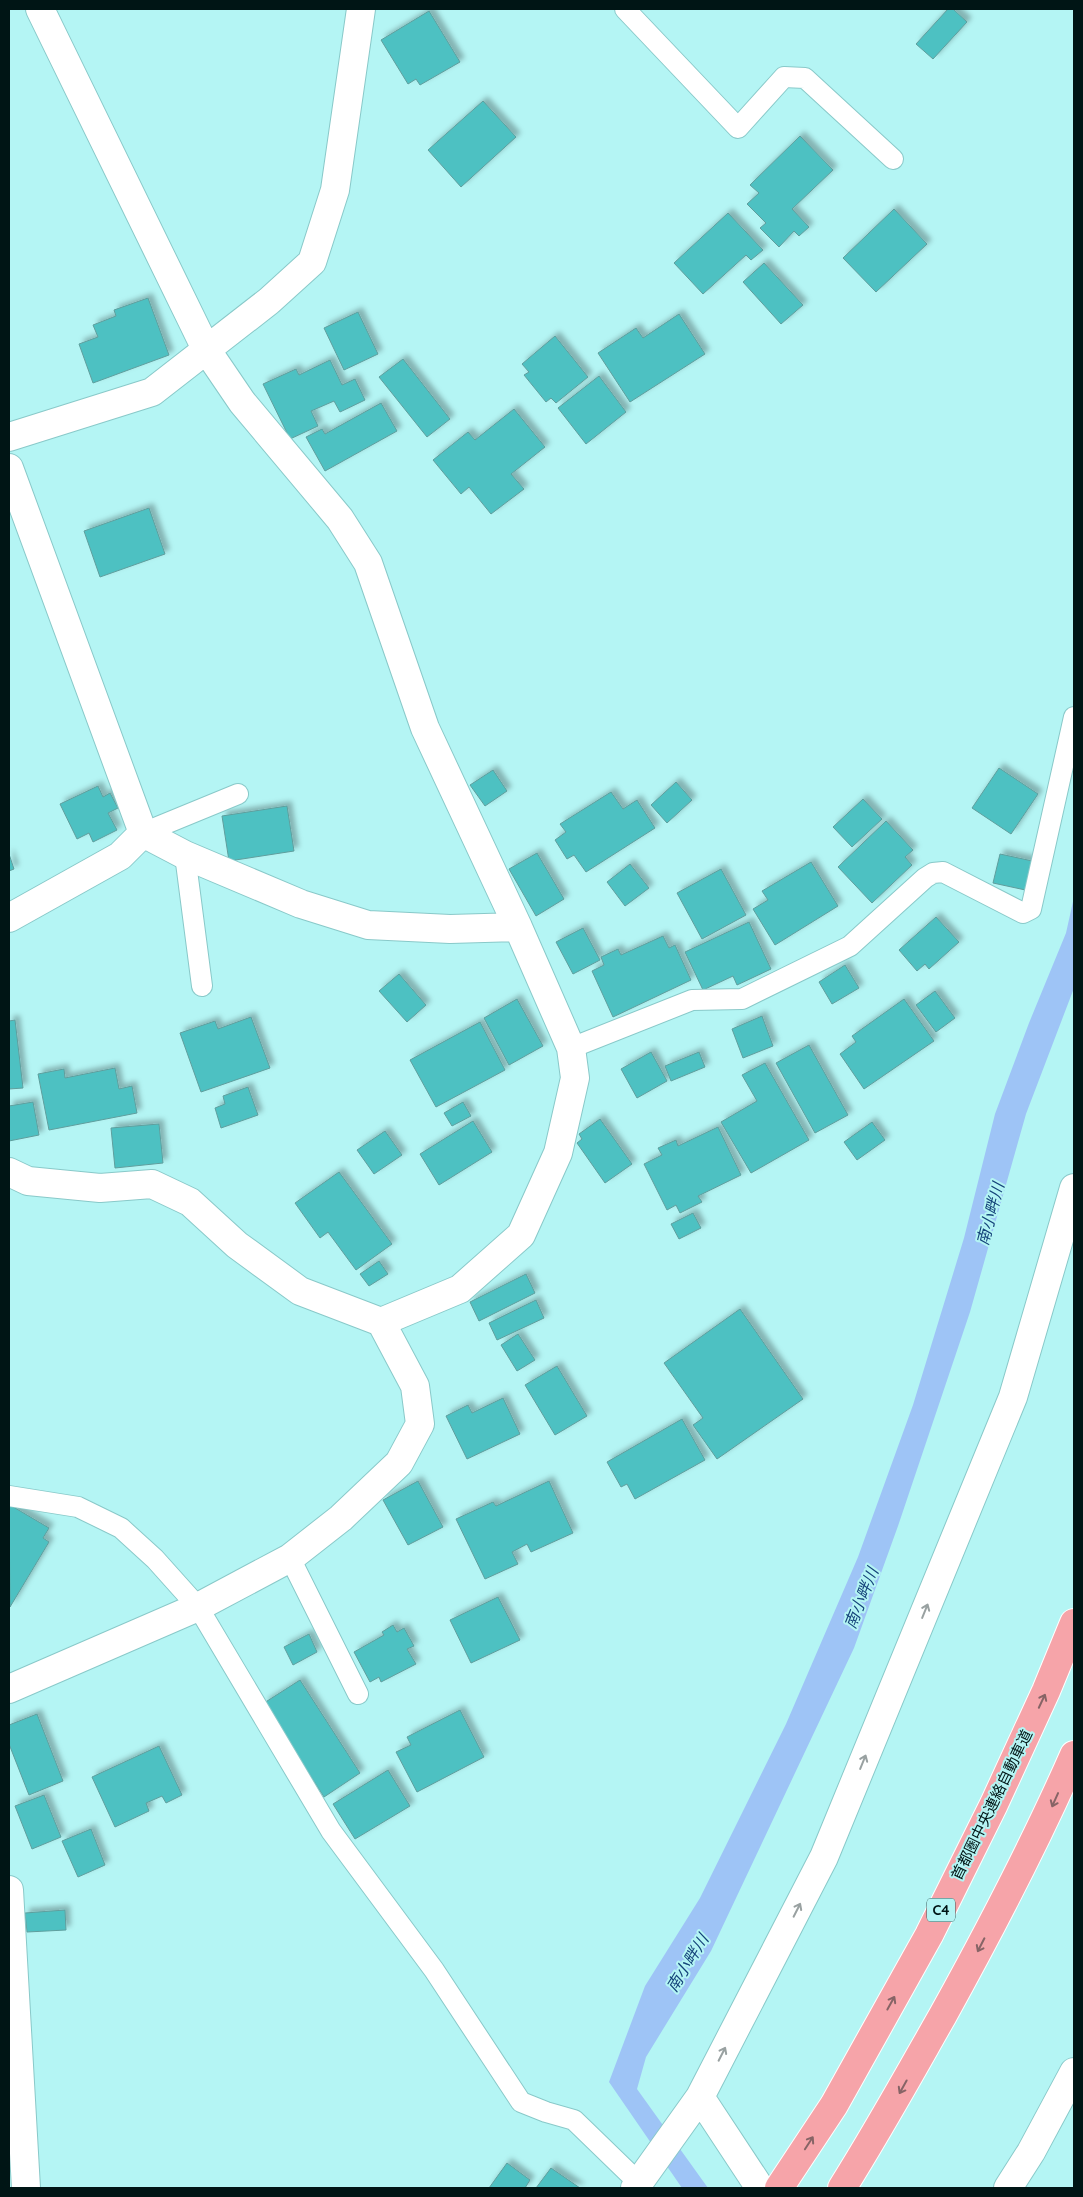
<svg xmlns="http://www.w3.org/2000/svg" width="1083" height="2197" font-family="Quicksand,'Noto Sans JP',sans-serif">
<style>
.water{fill:#9ec4f6}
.building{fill:#4ec1c2;stroke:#5f9e9d;filter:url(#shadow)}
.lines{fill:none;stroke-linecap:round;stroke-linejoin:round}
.lane-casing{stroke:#89c9c9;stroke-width:22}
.street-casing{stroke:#89c9c9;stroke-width:30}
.highway-casing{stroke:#fff;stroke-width:30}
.lane{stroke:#fff;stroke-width:20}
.street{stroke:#fff;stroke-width:28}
.highway{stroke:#f6a4a9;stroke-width:28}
.oneway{stroke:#99a1a1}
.oneway2{stroke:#876466}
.labels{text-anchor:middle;stroke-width:4;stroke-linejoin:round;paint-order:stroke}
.shield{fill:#b4f5f4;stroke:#365858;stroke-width:1}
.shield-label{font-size:14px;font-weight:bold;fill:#001515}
.street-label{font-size:15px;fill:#001515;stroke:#b4f5f4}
.water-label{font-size:16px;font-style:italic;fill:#15437a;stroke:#b4f5f4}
</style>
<defs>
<filter id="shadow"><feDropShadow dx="4.5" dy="-4.5" stdDeviation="2.5" flood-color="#0004"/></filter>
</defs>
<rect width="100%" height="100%" fill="#b4f5f4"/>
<path class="water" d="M1074,897V988L1026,1114L970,1312L898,1526L854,1648L711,1951L646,2057L637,2089L708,2188H682L609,2082L645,1986L700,1898L786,1724L858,1557L913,1405L964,1238L995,1114L1029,1023L1066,933Z"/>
<path class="building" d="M948,9H953L967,22L933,59L916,44Z
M429,11L460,62L420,85L416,79L408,84L381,40Z
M483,101L516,137L461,187L428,150Z
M800,136L833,170L792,209L809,227L799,236L794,231L779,247L760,228L766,223L747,204L759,193L750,185Z
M894,209L927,244L876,292L843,258Z
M728,213L763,250L751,260L746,255L703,294L674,263Z
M764,263L803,305L781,324L743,282Z
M148,298L169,355L93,383L79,344L98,337L93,325L116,316L114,310Z
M358,312L378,354L344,370L324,328Z
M679,314L705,354L630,402L598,353L636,328L643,338Z
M555,336L588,377L556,403L551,398L546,402L524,375L529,372L522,364Z
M403,359L450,419L427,437L379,377Z
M330,360L342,385L355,379L365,400L340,412L334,401L311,411L318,426L290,439L263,384L296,369L299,375Z
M599,376L626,412L586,444L558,408Z
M381,403L397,431L325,471L306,437L322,429L325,434Z
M514,409L545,447L511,474L524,489L491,514L469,487L461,494L433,460L468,432L475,440Z
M149,508L165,554L100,577L84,531Z
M999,768L1038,794L1011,834L972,808Z
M493,770L507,791L485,806L470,785Z
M676,782L692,800L667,823L651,805Z
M98,786L103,797L110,793L118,808L108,813L117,830L93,842L89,833L77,839L60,804Z
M611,792L623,809L637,800L655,828L586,872L574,855L567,859L555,840L566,832L560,824Z
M863,799L882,819L852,847L833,827Z
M287,806L294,851L229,861L222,816Z
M886,821L913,850L905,857L912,865L872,903L838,867Z
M537,853L564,899L536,916L509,869Z
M9,854L14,869L9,871Z
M1000,854L1037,862L1030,891L993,883Z
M811,862L838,906L775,945L753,909L768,900L762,891Z
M630,864L649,888L625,906L607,882Z
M721,869L746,915L702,939L677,893Z
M936,917L959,942L929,969L925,964L917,971L899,950Z
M749,922L771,969L737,985L733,976L703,990L685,952Z
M583,928L600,960L573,974L556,942Z
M663,936L669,948L675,945L691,980L613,1017L592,971L604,965L601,957L618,949L621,955Z
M845,965L859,988L832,1004L819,982Z
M399,974L426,1005L407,1022L379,991Z
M935,991L955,1018L936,1032L916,1005Z
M517,999L543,1046L509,1065L484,1018Z
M904,999L934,1041L864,1089L840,1054L856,1042L852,1036Z
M762,1016L773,1046L743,1058L732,1029Z
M251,1017L270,1068L201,1092L180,1033L215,1021L218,1029Z
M15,1020L23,1088L9,1089V1021Z
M480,1022L505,1070L436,1107L410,1060Z
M809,1045L848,1115L815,1133L776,1063Z
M651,1052L667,1081L637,1098L621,1069Z
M699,1052L705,1067L671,1081L665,1066Z
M765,1063L809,1140L751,1173L721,1122L757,1101L742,1075Z
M115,1068L119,1089L132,1086L137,1113L49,1130L38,1074L64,1069L65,1078Z
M248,1087L258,1115L221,1128L215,1108L225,1104L223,1096Z
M33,1102L39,1135L9,1141V1106Z
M463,1102L471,1116L452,1126L444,1113Z
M600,1119L632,1164L605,1183L577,1143L582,1139L579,1134Z
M473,1121L492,1152L439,1185L420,1154Z
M872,1122L885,1140L857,1160L844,1142Z
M159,1124L163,1163L115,1168L111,1128Z
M718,1127L741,1175L698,1196L702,1202L680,1213L676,1205L667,1210L644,1164L662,1155L658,1148L676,1140L678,1146Z
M385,1131L402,1155L374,1174L357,1150Z
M339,1172L392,1244L356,1270L328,1232L320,1238L295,1203Z
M693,1213L701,1228L679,1239L671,1224Z
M379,1261L388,1274L369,1286L360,1274Z
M526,1274L535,1293L479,1321L470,1302Z
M536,1300L544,1318L497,1340L489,1323Z
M740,1309L803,1399L717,1459L693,1425L703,1418L664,1363Z
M518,1334L535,1360L517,1371L501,1345Z
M557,1366L587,1416L555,1435L525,1385Z
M503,1398L520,1434L467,1459L446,1416L468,1405L472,1413Z
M682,1419L705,1460L635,1499L627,1484L621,1487L607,1462Z
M418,1481L443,1527L408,1545L383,1500Z
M549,1481L573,1533L531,1552L527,1544L512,1552L518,1564L485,1579L456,1519L493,1502L496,1506Z
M10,1505L49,1528L43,1538L49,1542L10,1607L9,1508Z
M498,1597L520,1640L471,1663L450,1620Z
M393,1625L397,1632L404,1628L414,1646L407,1649L416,1664L381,1682L379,1677L370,1682L354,1652L384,1635L382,1632Z
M309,1634L317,1652L293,1665L284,1647Z
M300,1680L360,1773L324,1797L264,1703Z
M460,1710L484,1757L417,1792L396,1752L411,1745L407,1737Z
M37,1714L63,1781L29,1795L9,1744V1725Z
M159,1746L182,1795L166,1803L162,1796L146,1803L149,1811L115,1827L92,1777Z
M388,1770L410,1806L355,1839L333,1804Z
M44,1795L61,1837L32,1849L15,1806Z
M91,1829L105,1865L78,1877L62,1841Z
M65,1910L66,1930L27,1932L25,1913Z
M507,2163L530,2180L525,2188H489Z
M551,2168L580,2188H536Z"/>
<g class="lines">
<defs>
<path id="lane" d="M625,9L738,128L784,77L805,78L893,159
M143,833L238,794
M185,855L202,986
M571,1048L692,1000L742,999L850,946L925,878L933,873L943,872L1023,913L1031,909L1074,717
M9,1496L78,1507L121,1528L155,1559L198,1607L331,1831L434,1970L521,2102L546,2112L574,2120L639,2183
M290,1558L358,1694"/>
<path id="street" d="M40,9L206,349L242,402L340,519L368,563L425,728L518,927L571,1048L575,1078L558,1153L521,1235L460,1289L381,1322
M9,437L152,392L269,301L312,262L335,190L361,9
M9,468L143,833L185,855L301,904L368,925L450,929L518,927
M9,918L120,856L143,833
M9,1172L28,1181L100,1188L152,1184L190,1202L237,1245L300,1291L381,1322L415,1386L420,1424L399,1463L341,1518L290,1558L198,1607L9,1689
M9,1890L26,2188
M700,2097L760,2188
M635,2188L700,2097L824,1857L1013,1397L1074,1188
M1008,2188L1031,2152L1074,2072"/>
<path id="highway" d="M779,2188L834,2105L929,1935L994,1804L1046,1691L1074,1623
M842,2188C878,2131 910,2073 943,2015C990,1930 1035,1844 1074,1755"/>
</defs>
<use href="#lane" class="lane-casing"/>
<use href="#street" class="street-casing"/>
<use href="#highway" class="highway-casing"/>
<use href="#lane" class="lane"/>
<use href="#street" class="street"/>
<use href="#highway" class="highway"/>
</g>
<defs><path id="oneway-shaft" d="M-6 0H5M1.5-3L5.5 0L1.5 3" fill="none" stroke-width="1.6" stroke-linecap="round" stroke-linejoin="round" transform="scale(1.25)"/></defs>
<g class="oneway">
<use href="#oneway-shaft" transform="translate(925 1611) rotate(-68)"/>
<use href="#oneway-shaft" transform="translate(863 1762) rotate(-68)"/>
<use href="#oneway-shaft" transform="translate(797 1910) rotate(-63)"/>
<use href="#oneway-shaft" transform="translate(722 2054) rotate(-63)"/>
</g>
<g class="oneway2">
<use href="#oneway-shaft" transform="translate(1042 1701) rotate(-65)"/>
<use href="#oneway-shaft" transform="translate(1055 1800) rotate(114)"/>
<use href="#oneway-shaft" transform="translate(981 1945) rotate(117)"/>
<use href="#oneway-shaft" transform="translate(891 2003) rotate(-61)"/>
<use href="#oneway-shaft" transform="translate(903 2087) rotate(119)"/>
<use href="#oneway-shaft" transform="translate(809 2143) rotate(-57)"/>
</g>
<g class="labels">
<rect class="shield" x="927" y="1898.5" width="28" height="23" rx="4"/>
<g class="shield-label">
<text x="941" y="1915">C4</text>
</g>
<g class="street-label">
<text transform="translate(992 1805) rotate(-64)" y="5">首都圏中央連絡自動車道</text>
</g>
<g class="water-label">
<text transform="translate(990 1214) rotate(-75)" y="6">南小畔川</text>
<text transform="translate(861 1598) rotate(-68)" y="6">南小畔川</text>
<text transform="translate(687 1963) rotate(-58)" y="6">南小畔川</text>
</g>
</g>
<rect width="1083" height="2197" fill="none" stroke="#001515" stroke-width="20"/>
</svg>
